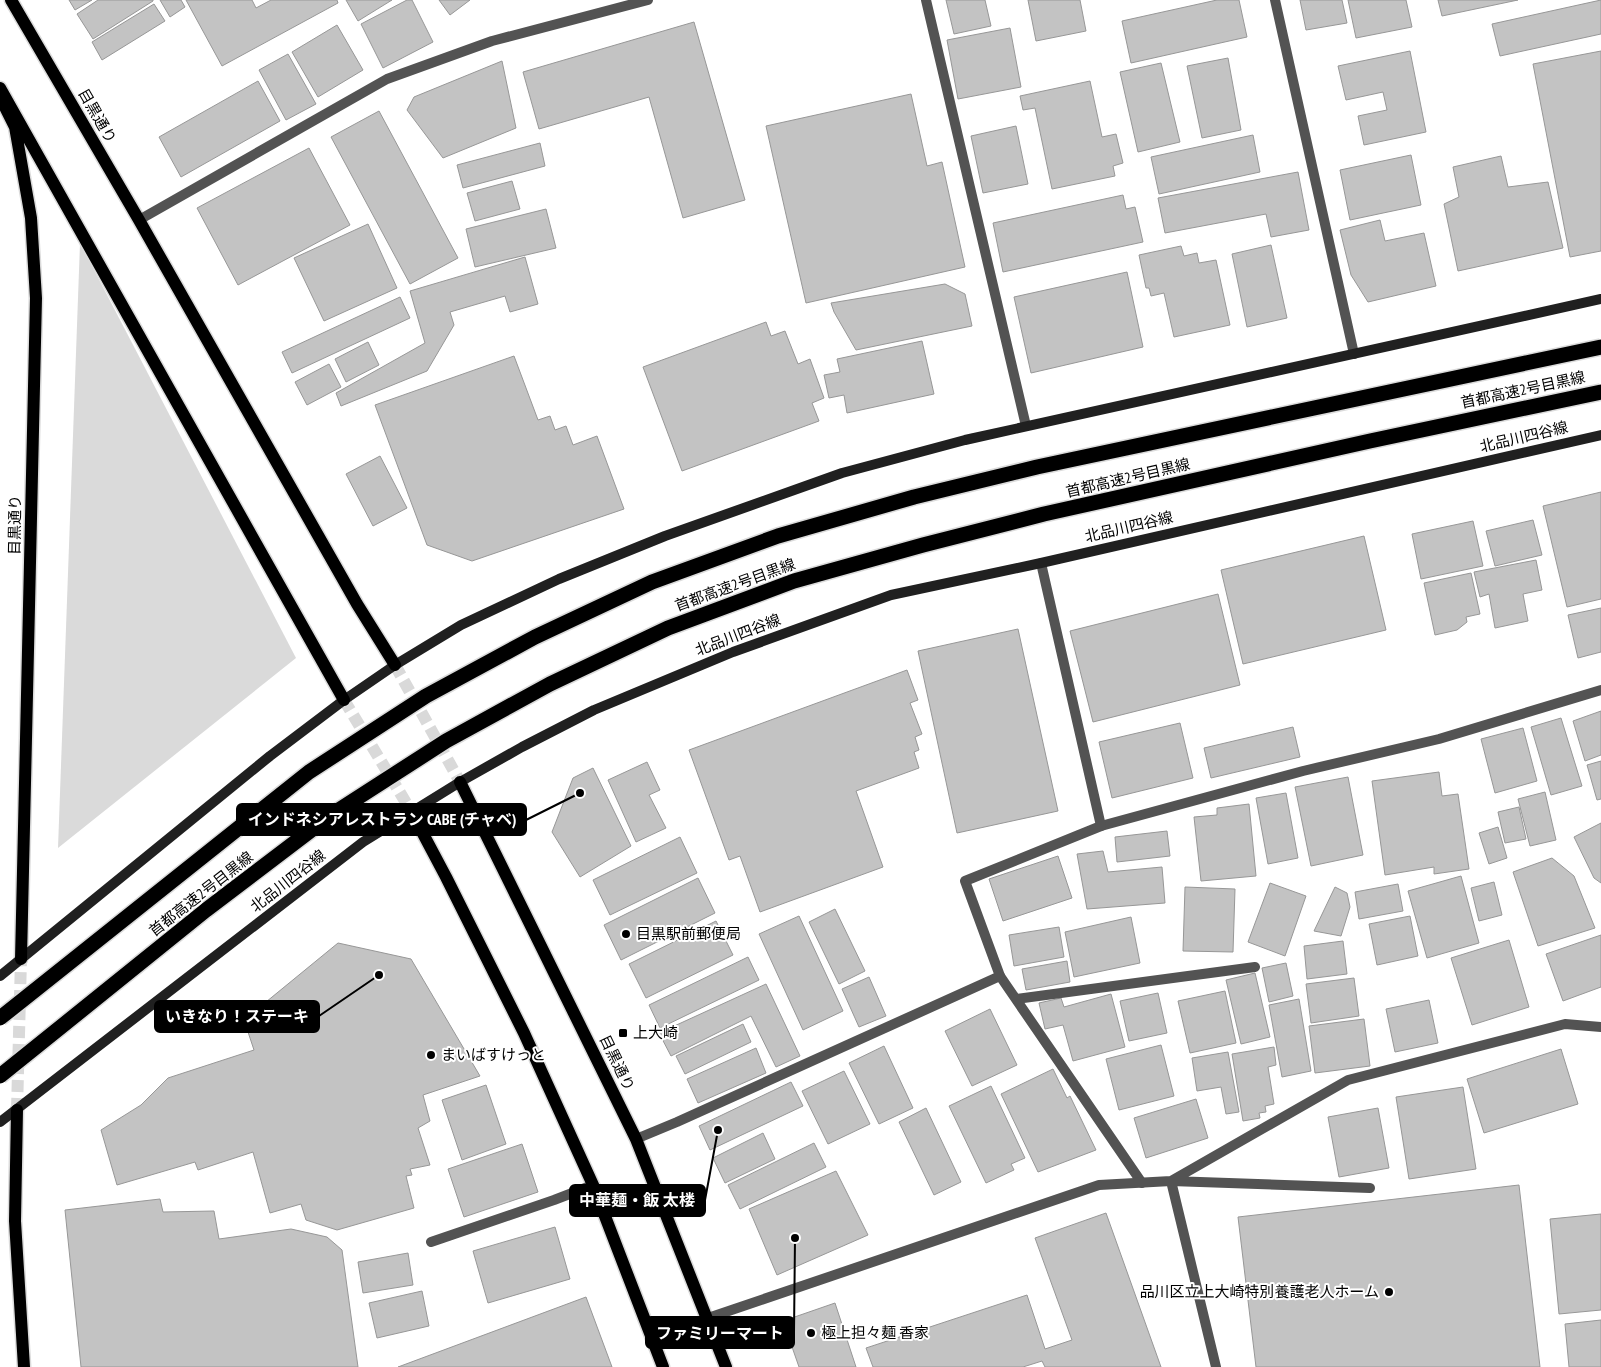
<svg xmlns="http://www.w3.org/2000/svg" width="1601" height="1367" font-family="'PT Sans Narrow','Noto Sans JP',sans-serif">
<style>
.green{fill:#dadada}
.building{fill:#c3c3c3;stroke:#979797}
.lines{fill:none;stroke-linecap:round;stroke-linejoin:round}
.primary-tunnel{stroke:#d9d9d9;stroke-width:12;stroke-dasharray:12 6;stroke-linecap:butt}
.primary-casing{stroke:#dbdbdb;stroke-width:15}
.lane{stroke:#535353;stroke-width:10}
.street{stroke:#535353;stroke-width:10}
.secondary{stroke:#202020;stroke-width:10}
.primary{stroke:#000;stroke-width:12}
.highway-bridge-casing{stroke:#dbdbdb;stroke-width:18;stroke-linecap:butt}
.highway-bridge{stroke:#000;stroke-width:15}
.poi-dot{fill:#000;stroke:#fff;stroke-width:2}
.labels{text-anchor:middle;stroke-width:4;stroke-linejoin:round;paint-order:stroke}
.street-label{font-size:15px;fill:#000;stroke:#fff}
.poi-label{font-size:15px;fill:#000;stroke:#fff;text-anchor:start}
.leader{fill:none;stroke:#000;stroke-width:2}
.callout-dot{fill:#000;stroke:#fff;stroke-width:2}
.callout{fill:#000;stroke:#000;stroke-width:2}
.callout-label{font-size:16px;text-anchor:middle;font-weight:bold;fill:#fff}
</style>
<rect width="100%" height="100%" fill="#fff"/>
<path class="green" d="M80,243L296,658L58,848Z"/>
<path class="building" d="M69,0H92L75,10Z
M98,0H153V1L93,39L77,14Z
M160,0H181L185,7L170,17Z
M186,0H252L256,8L271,0H337L338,3L222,66Z
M346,0H392L358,21Z
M407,0H412L433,42L383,68L361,24Z
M439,0H470L450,15Z
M946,0H985L991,26L954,34Z
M1028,0H1080L1086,31L1036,41Z
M1217,0H1239L1247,37L1131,63L1122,21Z
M1300,0H1342L1347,23L1306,30Z
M1348,0H1406L1412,27L1356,38Z
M1438,0H1518L1442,16Z
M1601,0V34L1500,56L1492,24Z
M154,4L165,21L102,60L92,42Z
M694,22L745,200L683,218L649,97L539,129L523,72Z
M337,25L363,70L318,97L292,52Z
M1010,28L1021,87L958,99L947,40Z
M1410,51L1426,132L1364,145L1358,116L1387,110L1383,92L1346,100L1338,66Z
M1601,51V251L1570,257L1533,64Z
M288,54L316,104L286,120L259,70Z
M1228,58L1241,130L1202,138L1187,66Z
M502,61L516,128L443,158L407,110L414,97Z
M1161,63L1180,142L1138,152L1120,72Z
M258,81L280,121L181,177L159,137Z
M1090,81L1102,137L1116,134L1123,163L1113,166L1115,176L1052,189L1035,108L1023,110L1020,96Z
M911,94L927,166L942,162L965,267L806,303L766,126Z
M379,111L458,258L410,284L331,137Z
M1016,126L1028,184L983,193L971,136Z
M1253,135L1260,172L1159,194L1151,157Z
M540,143L545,166L463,188L457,165Z
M309,148L350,225L238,285L197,208Z
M1411,155L1421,205L1350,220L1340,170Z
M1501,156L1508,187L1548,182L1563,248L1458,271L1444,204L1459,197L1453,167Z
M1298,172L1309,230L1271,237L1266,214L1165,233L1158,198Z
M512,181L520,209L475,221L467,193Z
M1123,195L1126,209L1135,207L1143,242L1003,272L993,223Z
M546,209L556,248L475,267L466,229Z
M1380,220L1385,241L1424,233L1436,286L1368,302L1351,275L1340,230Z
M368,224L397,288L324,321L294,258Z
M1271,245L1287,318L1247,327L1232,254Z
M1181,246L1184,256L1197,253L1199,263L1216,260L1230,325L1174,337L1164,293L1151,296L1149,288H1146L1139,255Z
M525,257L538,304L510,312L505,296L450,312L454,325L427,371L341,406L336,393L425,343L410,291Z
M1127,272L1143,347L1031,373L1014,297Z
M945,284L965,294L972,326L856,350L834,312L831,303Z
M400,297L410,318L292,373L282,352Z
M766,322L771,336L785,331L798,364L810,359L824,398L812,403L819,421L682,471L643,367Z
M922,341L934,394L847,413L844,395L829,398L824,375L840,372L837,359Z
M368,342L379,365L346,382L335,359Z
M514,356L538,420L550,416L555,430L566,426L573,445L597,436L624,509L472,561L427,545L375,405Z
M329,364L341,387L307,405L295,382Z
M380,456L407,508L373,526L346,474Z
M1601,492V599L1567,607L1543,506Z
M1533,520L1542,555L1495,566L1486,531Z
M1473,521L1483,566L1421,579L1412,534Z
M1364,536L1386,630L1243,664L1221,570Z
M1536,560L1542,590L1523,594L1528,621L1495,628L1489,594L1480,597L1474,572Z
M1471,573L1480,614L1466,617L1467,622L1457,630L1435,635L1424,583Z
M1218,594L1240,685L1093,722L1070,631Z
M1601,608V652L1578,658L1568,615Z
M1018,629L1058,811L957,833L918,651Z
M907,670L918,700L910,703L922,734L915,737L919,750L914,752L919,768L856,791L883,867L760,912L740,856L729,860L689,750Z
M1601,711V755L1585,761L1573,721Z
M1561,718L1582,786L1551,795L1531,727Z
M1180,723L1193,778L1112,798L1099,742Z
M1293,727L1300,757L1211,778L1204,748Z
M1523,728L1537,781L1495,793L1481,739Z
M1601,761V799L1597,800L1587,765Z
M647,762L660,790L649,795L666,828L636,842L608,780Z
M593,768L631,846L580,877L552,832L573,778Z
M1439,772L1442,796L1458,794L1469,869L1434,874V867L1385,875L1372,781Z
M1348,777L1363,855L1311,866L1295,787Z
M1545,792L1556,840L1530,846L1518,799Z
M1286,793L1298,858L1268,864L1256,798Z
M1249,804L1256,876L1201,881L1194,817L1217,815V808Z
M1519,807L1526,839L1505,843L1498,812Z
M1601,823V883L1594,878L1574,837Z
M1498,827L1507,858L1489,864L1479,833Z
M1167,831L1170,856L1117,862L1115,837Z
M680,837L697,873L610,915L593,880Z
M1103,851L1108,872L1162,867L1165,903L1087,909L1077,854Z
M1058,856L1072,898L1003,921L989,879Z
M1552,858L1574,876L1595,928L1538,946L1513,872Z
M1461,876L1479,943L1427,958L1408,891Z
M698,878L715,913L621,960L604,925Z
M1494,882L1502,915L1479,921L1471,888Z
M1270,883L1306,896L1285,956L1248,942Z
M1398,884L1403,911L1359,919L1355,892Z
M1185,887L1235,889L1233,952L1183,951Z
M1335,887L1347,893L1350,907L1341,936L1314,931Z
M835,909L865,971L839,984L809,922Z
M799,916L843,1011L803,1030L759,934Z
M1410,916L1418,956L1377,965L1369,924Z
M1131,917L1140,963L1074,977L1065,932Z
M716,921L733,955L646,998L629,964Z
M1059,927L1064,957L1014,966L1009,935Z
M1601,935V987L1563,1001L1546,954Z
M1509,940L1529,1007L1472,1025L1451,958Z
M1343,941L1347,974L1307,979L1304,946Z
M338,943L411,959L480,1076L423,1095L430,1121L418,1128L430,1165L410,1169L412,1175L406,1176L414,1208L337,1230L306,1220L301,1204L270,1213L253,1152L198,1170L195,1162L117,1185L101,1130L141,1105L168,1078L254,1050L244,1020Z
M748,957L759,980L660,1028L649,1005Z
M1067,961L1070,982L1026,990L1022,969Z
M1286,963L1293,996L1269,1002L1262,968Z
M1255,973L1270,1037L1241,1044L1226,980Z
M869,977L886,1016L859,1027L842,989Z
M1354,978L1359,1016L1311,1023L1306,984Z
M766,984L800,1056L776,1067L751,1016L671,1056L659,1033Z
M1225,991L1236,1043L1190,1053L1178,1001Z
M1158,993L1167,1033L1129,1041L1120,1001Z
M1111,994L1125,1047L1073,1061L1063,1025L1045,1029L1039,1003L1061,998L1064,1007Z
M1299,999L1311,1071L1282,1077L1269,1005Z
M1429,1000L1438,1043L1395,1052L1386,1009Z
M990,1009L1017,1065L972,1086L945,1031Z
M1364,1019L1370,1066L1315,1073L1309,1026Z
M743,1024L751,1042L685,1074L676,1056Z
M1161,1045L1174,1096L1119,1110L1106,1059Z
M884,1046L913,1108L879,1124L849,1063Z
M1274,1047L1276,1065L1268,1067L1274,1104L1265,1106L1266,1112L1259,1113L1260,1118L1243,1121L1232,1054Z
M756,1048L766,1073L698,1103L687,1079Z
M1561,1049L1578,1104L1484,1133L1467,1079Z
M1228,1052L1239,1112L1226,1114L1221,1087L1197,1091L1192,1058Z
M1053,1069L1067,1098L1070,1096L1096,1150L1038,1172L1001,1094Z
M844,1071L870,1124L828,1144L802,1091Z
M791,1082L803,1106L710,1150L699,1126Z
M486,1085L506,1144L462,1160L442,1100Z
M991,1086L1025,1158L1011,1164L1014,1170L986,1183L949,1106Z
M1463,1087L1476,1169L1409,1179L1396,1097Z
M1196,1099L1208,1138L1146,1158L1134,1118Z
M926,1108L961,1182L934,1195L899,1122Z
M1378,1108L1389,1168L1339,1177L1328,1117Z
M763,1133L775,1159L725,1183L713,1158Z
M814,1143L826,1167L740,1209L728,1185Z
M522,1144L538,1192L464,1217L448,1169Z
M836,1171L868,1235L777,1275L749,1209Z
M1519,1185L1540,1367H1256L1238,1217Z
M160,1199L163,1212L214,1211L219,1239L291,1229L327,1237L342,1250L358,1367H81L65,1210Z
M1106,1213L1161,1367H1045L1042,1361L1023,1367H873L866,1348L1027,1295L1045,1349L1072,1340L1035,1238Z
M1601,1214V1310L1559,1314L1550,1219Z
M555,1227L570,1279L488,1303L473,1251Z
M408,1253L413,1285L363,1293L358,1262Z
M422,1291L429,1326L377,1338L369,1303Z
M586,1297L612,1367H398Z
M835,1303L856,1367H799L783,1321Z
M1601,1320V1367H1569L1565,1324Z"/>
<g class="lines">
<path class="primary-tunnel" d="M395,665L460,782
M344,700L411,811
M17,1110L21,959"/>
<defs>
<path id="primary" d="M11,0L139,220L357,604L395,665
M0,88L344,700
M0,97L15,127L31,218L36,298L21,959
M460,782L636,1139L726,1367
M411,811L446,877L524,1033L593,1185L663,1367
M17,1110L15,1221L24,1367"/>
</defs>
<use href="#primary" class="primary-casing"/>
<path class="lane" d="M1101,826L1303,771L1439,739L1601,690
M1000,976L1142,1183
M1016,999L1255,967"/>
<path class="street" d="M926,0L1026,426
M1275,0L1354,354
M139,220L387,79L492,41L648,0
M636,1139L677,1122L1000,976L965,881L1101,826L1041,563
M1171,1181L1348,1080L1565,1024L1601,1027
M1171,1181L1216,1367
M431,1242L554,1200L593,1185
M708,1318L1099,1185L1171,1181L1370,1188"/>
<path class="secondary" d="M0,976L270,756L344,700L395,665L461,625L559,579L665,536L842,473L965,440L1601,299
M0,1122L363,842L460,782L522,747L594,710L733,652L891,595L1041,563L1601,435"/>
<use href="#primary" class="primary"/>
<defs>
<path id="highway-bridge" d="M0,1018L309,772L426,696L535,637L652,582L778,536L914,497L1037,467L1601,347
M0,1076L206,910L331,815L446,741L550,684L668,628L794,581L923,545L1044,514L1370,441L1601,392"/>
</defs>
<use href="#highway-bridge" class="highway-bridge-casing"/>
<use href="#highway-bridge" class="highway-bridge"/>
</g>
<g class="poi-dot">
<circle cx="626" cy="934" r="5"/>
<rect x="618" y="1028" width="10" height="10" rx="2.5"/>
<circle cx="431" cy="1055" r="5"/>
<circle cx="1389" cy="1292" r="5"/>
<circle cx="811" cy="1333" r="5"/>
</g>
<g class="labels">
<g class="street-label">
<text transform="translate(97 116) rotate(60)" y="5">目黒通り</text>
<text transform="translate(1523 390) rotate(-12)" y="5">首都高速2号目黒線</text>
<text transform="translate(1524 437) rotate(-13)" y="5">北品川四谷線</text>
<text transform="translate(1128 478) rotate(-13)" y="5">首都高速2号目黒線</text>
<text transform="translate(15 525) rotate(-89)" y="5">目黒通り</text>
<text transform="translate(1129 527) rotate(-13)" y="5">北品川四谷線</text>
<text transform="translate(735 585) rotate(-20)" y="5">首都高速2号目黒線</text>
<text transform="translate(738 635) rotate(-21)" y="5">北品川四谷線</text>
<text transform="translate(288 881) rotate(-38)" y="5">北品川四谷線</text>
<text transform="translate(201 894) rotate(-38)" y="5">首都高速2号目黒線</text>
<text transform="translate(617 1063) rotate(64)" y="5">目黒通り</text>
</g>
<g class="poi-label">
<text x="636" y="939">目黒駅前郵便局</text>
<text x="633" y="1038">上大崎</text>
<text x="441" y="1060">まいばすけっと</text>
<text x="1379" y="1297" text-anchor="end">品川区立上大崎特別養護老人ホーム</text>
<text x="821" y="1338">極上担々麺 香家</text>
</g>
</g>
<path class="leader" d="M580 793L526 820M379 975L319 1016M718 1130L705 1200M795 1238L794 1333"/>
<g class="callout-dot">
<circle cx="580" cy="793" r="5"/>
<circle cx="379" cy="975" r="5"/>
<circle cx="718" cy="1130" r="5"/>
<circle cx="795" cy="1238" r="5"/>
</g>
<g class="callout">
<rect x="237" y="804" width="289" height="31" rx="5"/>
<rect x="155" y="1001" width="164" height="31" rx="5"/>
<rect x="570" y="1185" width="135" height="31" rx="5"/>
<rect x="646" y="1317" width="148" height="31" rx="5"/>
</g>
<g class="callout-label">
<text x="382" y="825">インドネシアレストラン CABE (チャベ)</text>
<text x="237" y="1022">いきなり！ステーキ</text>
<text x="637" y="1206">中華麺・飯 太楼</text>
<text x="720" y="1339">ファミリーマート</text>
</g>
</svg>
